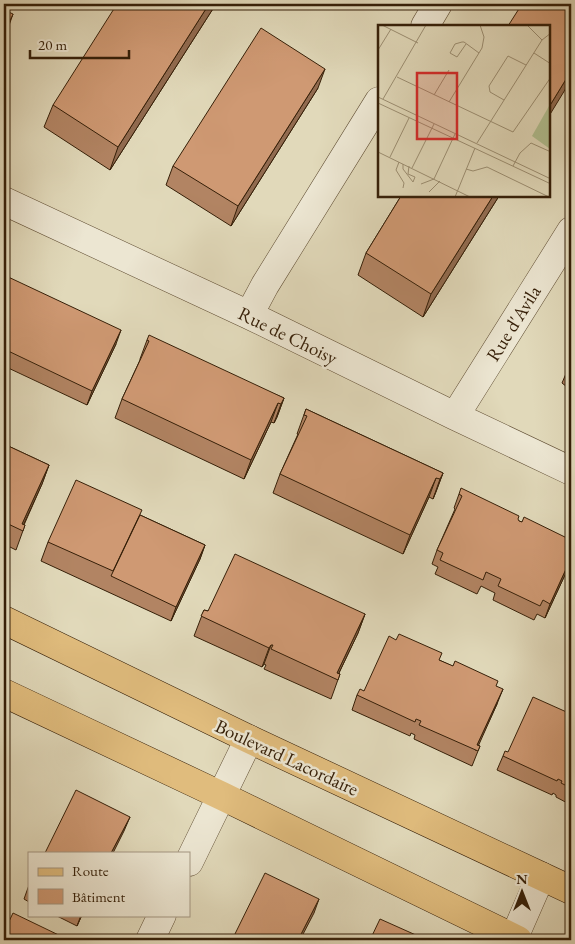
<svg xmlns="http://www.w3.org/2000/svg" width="575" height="944" font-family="'EB Garamond',serif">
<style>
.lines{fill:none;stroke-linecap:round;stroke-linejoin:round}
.minor-casing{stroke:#604e34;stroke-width:29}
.major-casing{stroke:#351f08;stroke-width:29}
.minor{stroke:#ece6d2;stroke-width:28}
.major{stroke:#e0bc7d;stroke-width:28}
.wall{fill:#b28463;stroke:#351f08}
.shaded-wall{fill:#916b50;stroke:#351f08}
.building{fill:#cf9973;stroke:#351f08}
.labels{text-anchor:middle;stroke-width:5;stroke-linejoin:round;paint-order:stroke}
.street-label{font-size:19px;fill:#351f08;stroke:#ece6d2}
.inset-road{fill:none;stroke:#9c8f73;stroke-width:1}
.view{fill:#d62828;fill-opacity:0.15;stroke:#d62828;stroke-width:2.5}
.inset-edge{fill:none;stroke:#351f08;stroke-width:2.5}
</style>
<rect width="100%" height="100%" fill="#e1d9ba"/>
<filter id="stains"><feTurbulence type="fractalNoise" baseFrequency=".004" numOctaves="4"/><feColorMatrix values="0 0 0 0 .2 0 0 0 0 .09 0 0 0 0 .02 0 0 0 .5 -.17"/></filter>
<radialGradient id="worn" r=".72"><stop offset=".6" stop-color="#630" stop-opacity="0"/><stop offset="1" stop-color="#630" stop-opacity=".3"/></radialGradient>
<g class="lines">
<defs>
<path id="minor" d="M425,26L438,4
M4,201L249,315L455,416L571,471
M249,315L265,285L379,101
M455,416L571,231
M189,862L249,739
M150,940L162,915
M513,940L541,876"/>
<path id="major" d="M4,620L249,739L571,890
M4,693L222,796L518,940"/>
</defs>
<use href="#minor" class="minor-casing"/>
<use href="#major" class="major-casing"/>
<use href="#minor" class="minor"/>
<use href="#major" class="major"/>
</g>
<path class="wall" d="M216,4L110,170L44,127L53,105Z
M318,88L231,226L166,185L173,166Z
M401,196H499L423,317L358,275L366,253Z
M4,275L116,344L87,405L4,366Z
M147,340L284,398L277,417L274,423L271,422L244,479L115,418L122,399L140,360V359Z
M571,364V386L568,385L567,387L562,383L568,369Z
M306,409L443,473L433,499L429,497L403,554L273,493L280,474L298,434H297Z
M4,444L49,465L42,484L24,525H25L16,550L4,544Z
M459,494L519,521L571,540V564H570L545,618L537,614L534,620L493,600L495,593L481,586L477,594L435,574L438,567L432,564L437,550L455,509L454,508Z
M140,515L205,545L200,559L171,621L41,561L48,542Z
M204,610L208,611L365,614L358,633L339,673L340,674L331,699L264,669L266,665L264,664L262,667L194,636Z
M439,660L496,686L497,704L478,745L480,746L472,766L414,739L415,735L411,733L410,736L352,710L357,695L364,691Z
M571,714V805L556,797V795L553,793L552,795L497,770L503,756Z
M29,885V902L24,899Z
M55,915H82L77,926Z"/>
<path class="shaded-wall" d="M209,4H216L110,170L118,147Z
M13,14L6,34L4,39V34Z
M325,69L318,88L231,226L238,206Z
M571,71V80L549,116V107Z
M493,196H499L423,317L431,294Z
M121,330L116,344L87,405L92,391Z
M284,398L277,417L274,423L281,404Z
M278,403L271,422L244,479L251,460Z
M49,465L42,484L21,530L22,524Z
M443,473L436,492L433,499L440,479Z
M436,478L429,497L403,554L410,535Z
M205,545L200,559L171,621L176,607Z
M571,558L570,564L545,618L550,604Z
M365,614L358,633L336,679L337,673Z
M271,645L264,664L262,667L269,648Z
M503,689L497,704L476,751L477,745Z
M130,817L124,831L113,853H111Z
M319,899L314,913L300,940H298Z
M81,915H82L77,926Z"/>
<path class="building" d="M117,4H209L118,147L53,105Z
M522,4H571V71L549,107V26H508Z
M4,10L13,14L4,34Z
M261,28L325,69L238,206L173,166Z
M401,196H493L431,294L366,253Z
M4,275L121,330L92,391L4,349Z
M149,335L284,398L281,404L278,403L251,460L122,399L149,341L147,340Z
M571,364V372L568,369Z
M306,409L443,473L440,479L436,478L410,535L280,474L307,416L304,415Z
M4,444L49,465L22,524L25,525L23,531L4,522Z
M76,480L142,510L113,571L48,542Z
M461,488L519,516L518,519L519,521L522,522L524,517L571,540V558L550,604L543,600L540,606L498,586L501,579L486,572L483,580L440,560L443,553L437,550L462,496L459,494Z
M140,515L205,545L176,607L111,576Z
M235,554L365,614L337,673L340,674L338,680L271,649L273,645H271L269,648L201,616L204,610L208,611Z
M399,634L442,653L439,660L453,666L455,661L498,681L496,686L503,689L477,745L480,746L478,751L419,725L421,721L416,719L415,722L357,695L360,689L364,691L389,636L396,640Z
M533,697L571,714V788L561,783L562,781L558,779L557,781L503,756L505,751L508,752Z
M76,790L130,817L111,853H45Z
M265,873L319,899L298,940H232Z
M13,913L69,940H4V932Z
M380,919L427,940H370Z"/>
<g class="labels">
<g class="street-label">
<text transform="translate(513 323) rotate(-58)" y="7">Rue d'Avila</text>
<text transform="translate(288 335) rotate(26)" y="7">Rue de Choisy</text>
<text transform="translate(287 757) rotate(25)" y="7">Boulevard Lacordaire</text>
</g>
</g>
<g transform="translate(378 25)">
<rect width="172" height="172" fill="#e1d9ba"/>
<path d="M171,81L173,82L172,124L154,111Z" fill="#b1c091"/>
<path class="inset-road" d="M4,0L40,18M149,0L164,15M88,19L79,32L72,28L77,19L84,17H86L101,28M0,25L13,4M156,28L173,39M19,52L135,107L173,52M56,70L71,45M0,72L173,154M5,74L48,0M126,75L112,67L111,61L130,31L148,40M71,77L104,23L106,12L102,0M0,78L173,159M99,118L164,15L173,8M0,127L92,172M12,132L31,93M21,137L18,145L26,158L25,163M25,139V144L35,157L37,152L30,149L31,141M135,141L142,128L153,118L173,127M34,143L56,99M88,144L95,146L109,142L171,172M43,159L56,154L77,109M51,167L62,156M77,172L97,123"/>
<path class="view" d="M39,48H79V114H39Z"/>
<rect width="172" height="172" class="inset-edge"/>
</g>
<rect width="575" height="944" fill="none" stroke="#e1d9ba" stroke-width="20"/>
<rect x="5" y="5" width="565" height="934" fill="none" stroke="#351f08" stroke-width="2.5"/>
<rect x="10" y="10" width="555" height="924" fill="none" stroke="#351f08"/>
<rect x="28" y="852" width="162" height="65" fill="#ece6d2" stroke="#a39681"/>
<rect x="38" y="868" width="25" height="8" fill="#e0bc7d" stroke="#a39681"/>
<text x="72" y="876" font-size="15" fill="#351f08">Route</text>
<rect x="38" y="889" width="25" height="15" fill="#cf9973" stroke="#a39681"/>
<text x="72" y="902" font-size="15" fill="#351f08">Bâtiment</text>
<g transform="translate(522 892)" stroke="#ece6d2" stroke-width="4" paint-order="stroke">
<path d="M0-4L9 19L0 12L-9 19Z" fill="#351f08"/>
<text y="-8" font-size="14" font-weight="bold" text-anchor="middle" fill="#351f08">N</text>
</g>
<path d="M30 50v8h99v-8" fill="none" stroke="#351f08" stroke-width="2.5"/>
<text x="38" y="50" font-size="15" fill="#351f08" stroke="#ece6d2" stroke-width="4" paint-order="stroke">20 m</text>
<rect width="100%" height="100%" filter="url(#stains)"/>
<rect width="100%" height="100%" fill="url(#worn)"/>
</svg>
